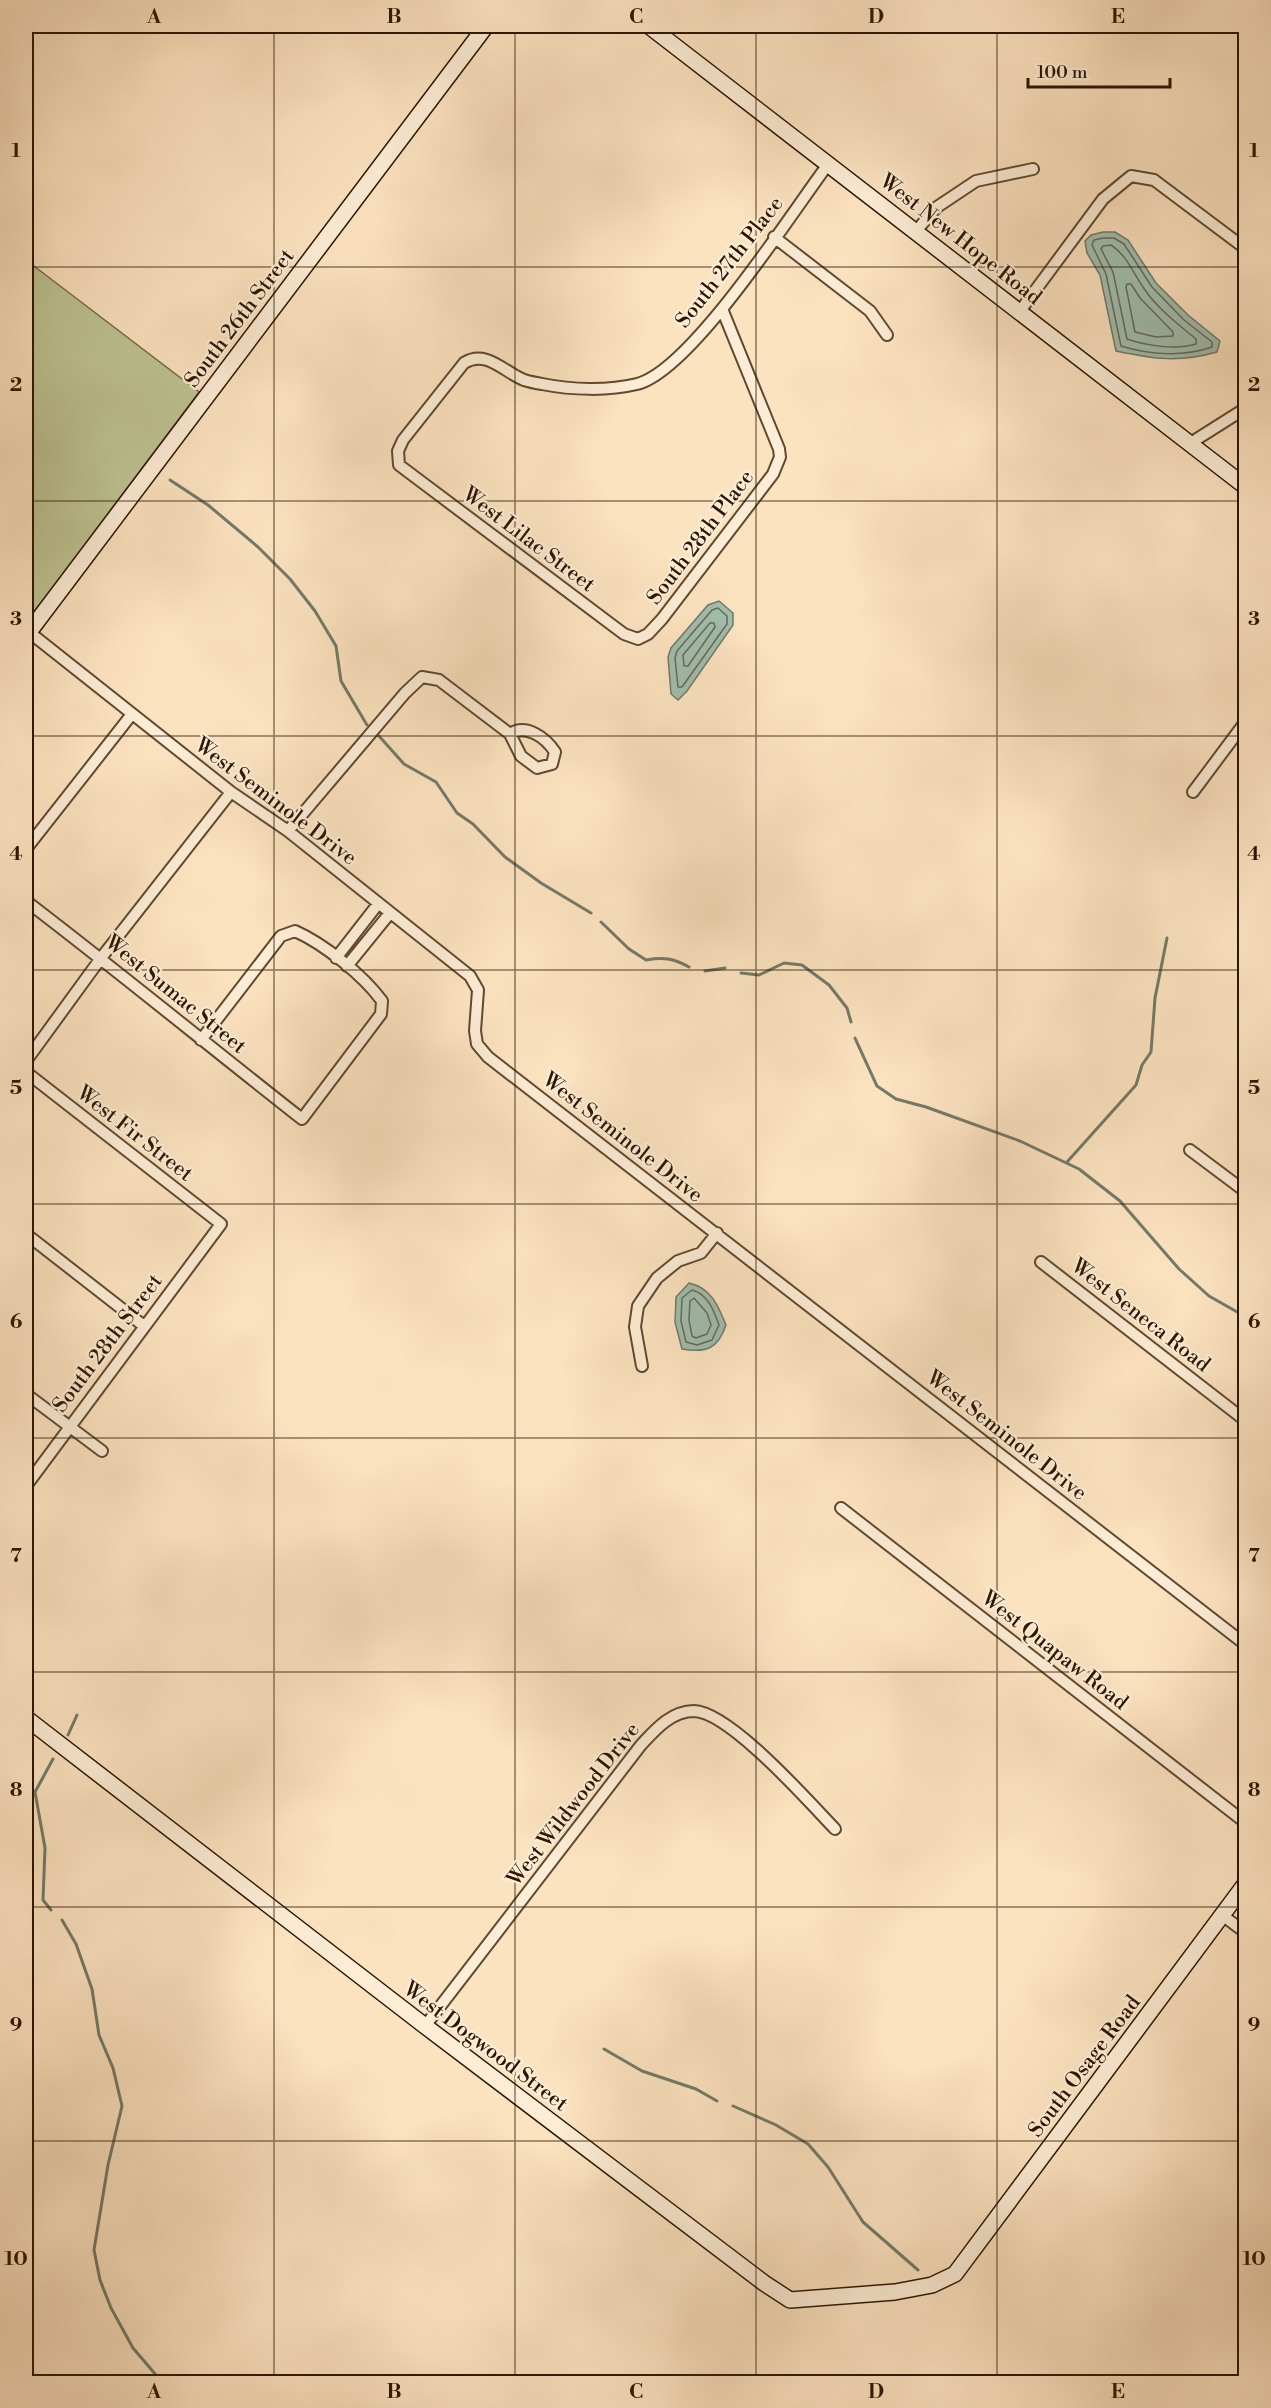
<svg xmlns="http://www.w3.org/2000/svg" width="1271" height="2408" font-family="'Libre Bodoni',serif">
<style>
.green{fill:#bec493;stroke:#766c4a;stroke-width:1.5}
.water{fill:#a0beae;stroke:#727a68;stroke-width:1.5}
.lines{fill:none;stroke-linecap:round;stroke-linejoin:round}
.shore{stroke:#666a57;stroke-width:1.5}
.stream{stroke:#727a68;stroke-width:3}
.street-casing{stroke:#614830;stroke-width:14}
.secondary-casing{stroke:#2d1500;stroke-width:18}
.street{stroke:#fdedd6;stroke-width:10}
.secondary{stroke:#fdedd6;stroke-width:15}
.grid{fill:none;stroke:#2d1500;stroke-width:1.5;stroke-opacity:0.55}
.labels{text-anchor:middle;stroke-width:4.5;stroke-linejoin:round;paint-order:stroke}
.street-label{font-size:21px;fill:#2d1500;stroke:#fdedd6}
.neatline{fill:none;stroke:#2d1500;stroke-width:2}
.grid-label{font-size:20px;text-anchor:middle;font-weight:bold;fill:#2d1500}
</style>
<rect width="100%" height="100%" fill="#fce3c0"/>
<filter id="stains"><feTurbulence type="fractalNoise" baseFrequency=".00333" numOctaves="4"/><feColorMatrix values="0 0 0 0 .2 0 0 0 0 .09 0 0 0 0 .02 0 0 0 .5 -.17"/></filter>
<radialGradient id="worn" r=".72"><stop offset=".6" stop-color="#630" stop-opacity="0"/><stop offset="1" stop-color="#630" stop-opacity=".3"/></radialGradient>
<path class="green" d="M26,260L199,392L26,623Z"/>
<path class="water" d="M1103,232H1115L1128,240L1156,283L1188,315L1220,341L1217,352C1178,363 1154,359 1116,351L1100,275L1087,253L1085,241L1091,235Z
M719,601L733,613V625L687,691L678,700L671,694L668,657L671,648L708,605Z
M689,1283C711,1288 718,1305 726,1325C718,1349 706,1353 682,1349L675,1322L676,1297Z"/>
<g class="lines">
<path class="shore" d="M1103,238H1114L1124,244L1152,287L1184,320L1212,342V347C1183,357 1150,355 1121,346L1106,274L1092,245L1094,240Z
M1111,245C1127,255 1134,275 1145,290C1158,309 1179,325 1196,339V344C1176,350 1147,346 1127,339L1113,272L1101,249L1103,246Z
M1127,284H1131L1140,298L1173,332V336L1156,337L1135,332L1126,287Z
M718,608L727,616V624L682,687H678L675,658L677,651L712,610Z
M710,623H714L715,627L688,666H684L683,655Z
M692,1290C708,1294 714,1311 719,1325L712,1340L697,1345L686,1342L681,1321L682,1298Z
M694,1298L707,1313L711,1325L707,1334L696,1338L692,1336L689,1320L690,1301Z"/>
<path class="stream" d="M170,480L208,505L258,547L290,579L315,611L336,646L341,681L367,725
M379,736L404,764L436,782L457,813L473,824L505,857L541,883L591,913
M601,922L629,949L646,960C664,957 673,958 689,967
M705,971L725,968
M741,973L759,975L784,963L802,965L829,985L847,1008L851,1022
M855,1038L877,1086L896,1099L926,1107L1020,1141L1079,1169L1120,1201L1179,1269L1209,1296L1246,1317
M1067,1162L1136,1085L1142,1065L1151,1052L1155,998L1167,938
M68,1735L77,1715
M51,1910L43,1900L45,1848L35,1792L53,1759
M62,1920L76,1944L92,1989L99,2035L113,2068L122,2106L108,2165L94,2250L100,2280L111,2308L133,2348L162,2382
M604,2049L642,2071L696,2089L717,2101
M733,2106L776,2125L808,2144L828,2167L863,2222L918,2270"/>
<defs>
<path id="street" d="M916,231L937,207L976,181L1033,169
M774,237L870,311L887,335
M722,309L779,449L780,457L773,474L662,619L648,634L638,639L624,634L399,465L398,451L403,440L464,363C486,349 504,372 524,380C530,382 536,383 542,384C572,390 608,391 637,384C691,371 792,212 829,163
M1020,311L1103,199L1131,176L1154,180L1246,249
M1189,444L1246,408
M29,632L231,792L288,831L470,976L478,990L475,1031L477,1044L488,1057L1246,1645
M1193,792L1246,721
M288,831L405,693L422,677L439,680L510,734L521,756L537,768L552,764L555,752C546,738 526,723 510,734
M26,849L132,714
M26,901C119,972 209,1046 302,1119L381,1014L382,1001C363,975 324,944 295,931L281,936L201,1040
M336,958L378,904
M347,966L390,913
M26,1061L101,958L231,792
M26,1072L221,1224L26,1486
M1190,1150L1246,1192
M26,1234L144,1326
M1041,1262L1246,1421
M642,1366L635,1327L638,1306L657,1278L678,1261L701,1253L717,1233
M26,1394L102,1451
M841,1508L1246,1823
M1222,1915L1246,1933
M425,2026L641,1745C655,1730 671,1711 694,1711C730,1712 809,1802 835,1829"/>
<path id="secondary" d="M649,26L1246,487
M26,636L486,26
M26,1718L425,2026L764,2283L790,2300L895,2292L932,2285L955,2274L1246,1883"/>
</defs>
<use href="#street" class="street-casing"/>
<use href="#secondary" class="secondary-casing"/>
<use href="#street" class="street"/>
<use href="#secondary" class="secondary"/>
</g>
<path class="grid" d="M274,26V2382M515,26V2382M756,26V2382M997,26V2382M26,267H1246M26,501H1246M26,736H1246M26,970H1246M26,1204H1246M26,1438H1246M26,1672H1246M26,1907H1246M26,2141H1246"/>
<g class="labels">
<g class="street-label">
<text transform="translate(961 239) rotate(38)" y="7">West New Hope Road</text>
<text transform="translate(729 262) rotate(-52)" y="7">South 27th Place</text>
<text transform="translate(239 318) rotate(-53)" y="7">South 26th Street</text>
<text transform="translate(700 537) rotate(-53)" y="7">South 28th Place</text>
<text transform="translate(529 539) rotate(37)" y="7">West Lilac Street</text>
<text transform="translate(276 801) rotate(37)" y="7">West Seminole Drive</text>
<text transform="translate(176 994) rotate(39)" y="7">West Sumac Street</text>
<text transform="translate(135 1133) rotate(38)" y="7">West Fir Street</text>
<text transform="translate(623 1137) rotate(38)" y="7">West Seminole Drive</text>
<text transform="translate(1141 1315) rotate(38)" y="7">West Seneca Road</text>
<text transform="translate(107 1343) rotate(-53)" y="7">South 28th Street</text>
<text transform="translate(1007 1435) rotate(38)" y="7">West Seminole Drive</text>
<text transform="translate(1055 1650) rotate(38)" y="7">West Quapaw Road</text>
<text transform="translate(573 1804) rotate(-52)" y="7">West Wildwood Drive</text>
<text transform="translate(486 2046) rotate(37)" y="7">West Dogwood Street</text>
<text transform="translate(1084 2066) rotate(-53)" y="7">South Osage Road</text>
</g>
</g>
<rect width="1271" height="2408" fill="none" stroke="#fce3c0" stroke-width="66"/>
<path d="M1028 78v9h142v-9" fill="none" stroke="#2d1500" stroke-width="3"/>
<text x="1037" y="78" font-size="18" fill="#2d1500" stroke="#fdedd6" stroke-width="4.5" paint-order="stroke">100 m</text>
<rect x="33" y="33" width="1205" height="2342" class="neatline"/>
<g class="grid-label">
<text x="154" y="23">A</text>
<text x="394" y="23">B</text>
<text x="636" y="23">C</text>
<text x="876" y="23">D</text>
<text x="1118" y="23">E</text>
<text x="16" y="157">1</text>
<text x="1254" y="157">1</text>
<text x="16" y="391">2</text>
<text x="1254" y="391">2</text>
<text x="16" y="625">3</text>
<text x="1254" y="625">3</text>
<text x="16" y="860">4</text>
<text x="1254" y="860">4</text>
<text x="16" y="1094">5</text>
<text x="1254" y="1094">5</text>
<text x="16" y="1328">6</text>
<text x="1254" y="1328">6</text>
<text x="16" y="1562">7</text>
<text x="1254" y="1562">7</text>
<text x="16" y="1796">8</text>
<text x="1254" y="1796">8</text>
<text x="16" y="2031">9</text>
<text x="1254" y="2031">9</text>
<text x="16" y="2265">10</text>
<text x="1254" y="2265">10</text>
<text x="154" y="2398">A</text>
<text x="394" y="2398">B</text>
<text x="636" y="2398">C</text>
<text x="876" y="2398">D</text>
<text x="1118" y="2398">E</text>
</g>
<rect width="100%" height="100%" filter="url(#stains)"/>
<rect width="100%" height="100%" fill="url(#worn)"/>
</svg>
